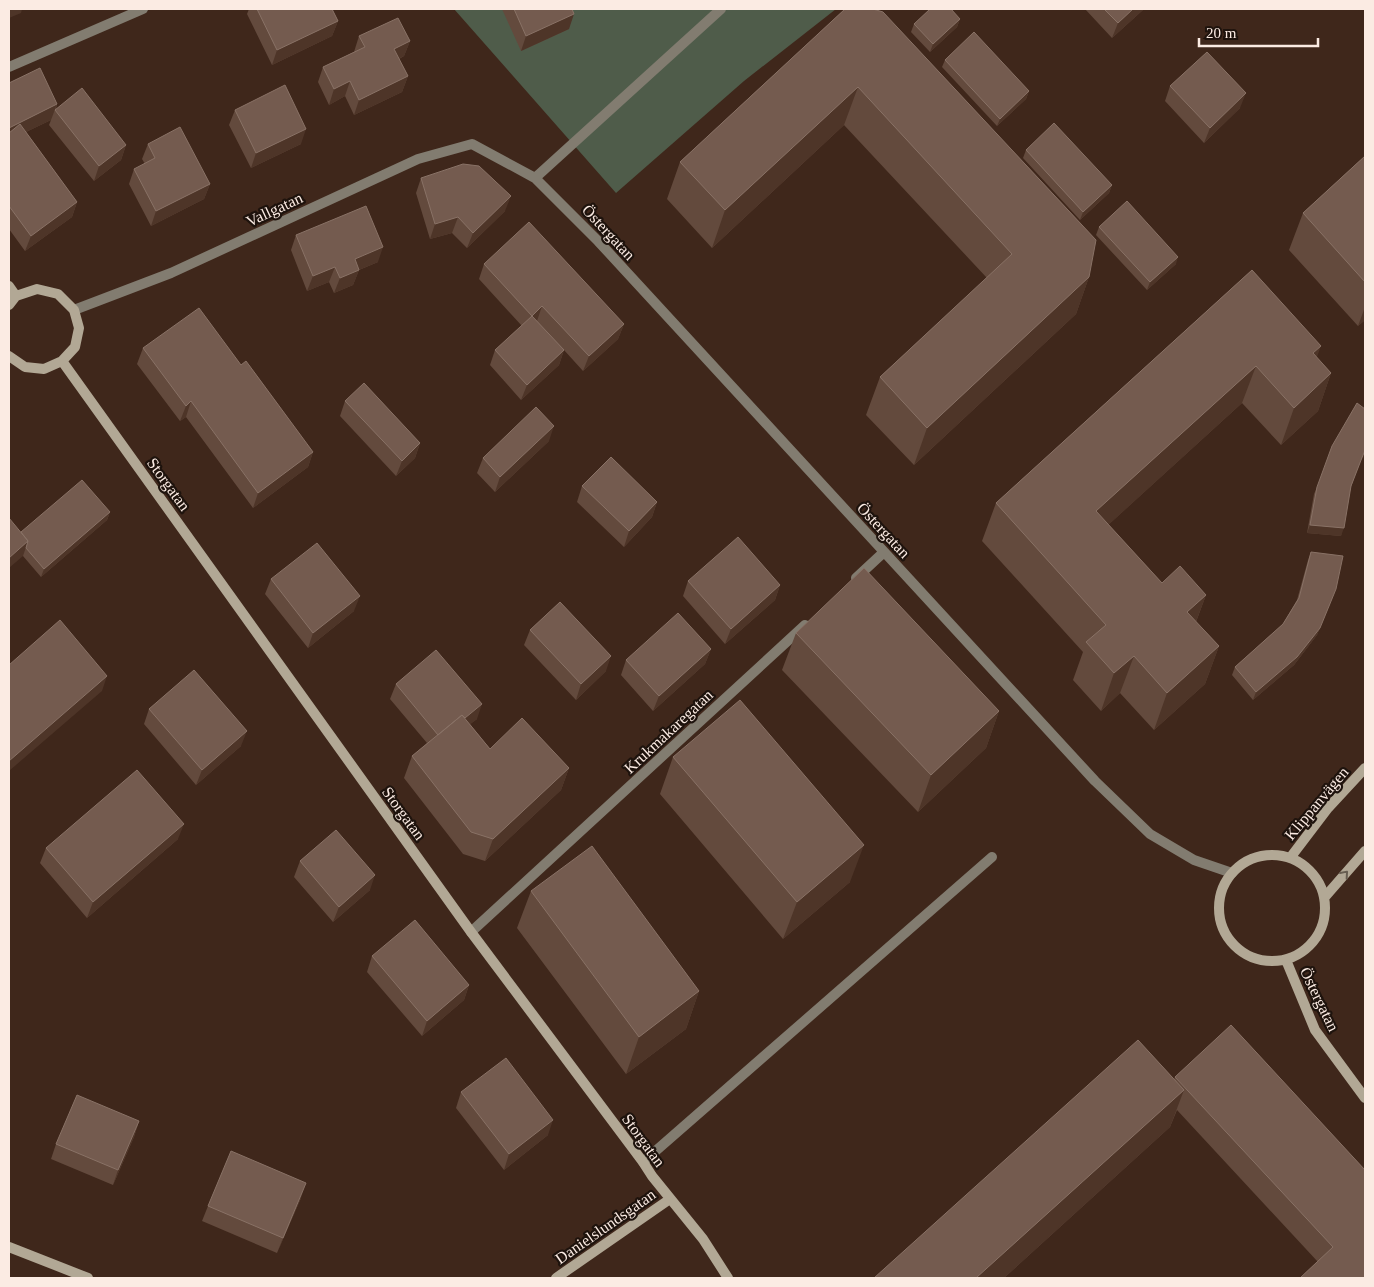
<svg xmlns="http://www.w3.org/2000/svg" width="1374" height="1287" font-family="'Times New Roman',serif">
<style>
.green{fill:#4f5c4a}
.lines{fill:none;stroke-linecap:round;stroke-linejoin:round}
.street{stroke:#827c70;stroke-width:10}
.secondary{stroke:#b2a895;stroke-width:10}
.wall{fill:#634a3d}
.shaded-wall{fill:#4e3528}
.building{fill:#745b4f;stroke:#897266}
.oneway{stroke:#685e51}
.labels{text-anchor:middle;stroke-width:4.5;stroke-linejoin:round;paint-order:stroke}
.street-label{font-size:16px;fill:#fbebe3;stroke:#1e130d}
</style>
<rect width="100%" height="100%" fill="#3f271b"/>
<path class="green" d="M454,9H836L744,81L616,193Z"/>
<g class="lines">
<path class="street" d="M9,67L143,9
M535,178L721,9
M74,310L171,273L418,159L472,144L535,178L598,241L1095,781L1150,834L1194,860L1232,873
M856,578L884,552
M471,932L805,625
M643,1162L992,857"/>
<path class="secondary" d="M9,286L16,296
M9,305L16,296L37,289L58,294L74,310L79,328L75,347L62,361L44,369L25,367L9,356
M62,361L471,932L643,1162L652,1176L703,1239L728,1278
M1219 908a53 53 0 1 1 106 0a53 53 0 1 1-106 0Z
M1290,858L1328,808L1365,768
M1324,898L1365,851
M1286,960L1315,1030L1365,1098
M9,1247L88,1278
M556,1278L670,1199"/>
</g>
<path class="wall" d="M249,9H332L338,21L332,36L272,65L247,14Z
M502,9H572L569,29L521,51Z
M845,9L1089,277L1076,314L914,465L866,415L880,377L987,278L844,125L712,248L667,199L680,162Z
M1085,9H1144L1112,38Z
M960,19L957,27L930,52L911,32L914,24Z
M359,36L410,41L404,56L399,59L408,76L402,92L354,115L345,96L329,105L318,82L323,67L354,52Z
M945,60L1029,91L1026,99L997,126L942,67Z
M9,83L57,104L56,109L126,145L121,160L94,181L49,125L51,120L26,132L77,202L72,217L25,251L9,229Z
M1170,86L1240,108L1204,143L1165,101Z
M235,110L301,144L251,168L229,125Z
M148,144L210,184L204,199L151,226L129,184L134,169L145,164L142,159Z
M1026,150L1112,185L1109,193L1080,220L1023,158Z
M1365,156V320L1358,326L1289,250L1303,213Z
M421,178L505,211L467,248L452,233L430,239L416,193Z
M1099,227L1176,264L1147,290L1096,235Z
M296,235L378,262L359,270L353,285L334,293L329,282L307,291L291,250Z
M484,264L624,324L618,339L583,371L564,350L559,365L521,400L490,365L495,350L522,326L479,279Z
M1252,270L1317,358L1331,373L1318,411L1281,445L1242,403L1108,525L1162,583L1206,595L1196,622L1219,646L1205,684L1154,730L1120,693L1101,711L1073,680L1083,652L982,541L996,503Z
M143,348L241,365L313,452L308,467L253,508L186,417L180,421L137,364Z
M345,401L420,443L415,458L396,476L340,416Z
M549,441L495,492L477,473L483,458Z
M1360,462L1351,487L1341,536L1307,533L1314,494L1317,487Z
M582,486L657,502L652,517L624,547L577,502Z
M110,512L107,520L41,577L23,556L21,532Z
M1311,552L1333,596L1317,635L1294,665L1253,700L1232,675L1235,667L1283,624L1297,600L1308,560Z
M271,579L354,611L308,648L265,594Z
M688,581L780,585L775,600L725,644L683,596Z
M530,630L606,671L576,700L524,645Z
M796,633L999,711L986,748L918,812L782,670Z
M711,649L705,664L653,711L621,675L626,660Z
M396,684L477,719L470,724L490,749L569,768L561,790L485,861L463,854L404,778L412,756L427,743L390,699Z
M149,709L241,746L196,785L144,724Z
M673,757L850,882L783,939L660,794Z
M178,839L87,918L40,863L46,848Z
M300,861L370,890L333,922L294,877Z
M531,891L699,991L686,1029L626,1074L517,928Z
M372,956L469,985L464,1000L422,1036L367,972Z
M1175,1077L1365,1278L1318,1262L1177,1110L1170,1127L1004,1278H874L1174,1079Z
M461,1092L548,1135L504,1170L456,1108Z
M139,1121L134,1137L113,1185L51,1159L56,1144Z
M301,1198L277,1253L202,1221L208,1206Z"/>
<path class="shaded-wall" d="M9,9H22L21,13L9,18Z
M1133,9H1144L1112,38L1118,23Z
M574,14L569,29L521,51L526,36Z
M960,19L957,27L930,52L933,44Z
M338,21L332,36L272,65L277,50Z
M410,41L404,56L388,64L394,49Z
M408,76L402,92L354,115L359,100Z
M350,81L345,96L329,105L334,89Z
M858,87L844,125L712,248L725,210Z
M1029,91L1026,99L997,126L1000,119Z
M1246,93L1240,108L1204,143L1210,128Z
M57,104L51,120L9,140V128Z
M306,129L301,144L251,168L256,153Z
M126,145L121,160L94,181L99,166Z
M210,184L204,199L151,226L156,211Z
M1112,185L1109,193L1080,220L1083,212Z
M511,196L505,211L467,248L473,233Z
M77,202L72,217L25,251L31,236Z
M458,217L452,233L430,239L435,224Z
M383,247L378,262L349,274L355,259Z
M1178,257L1176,264L1147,290L1150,282Z
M335,267L329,282L307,291L313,276Z
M359,270L353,285L334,293L340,278Z
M1089,277L1076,314L914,465L927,428Z
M542,306L537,321L532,316Z
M1365,307V320L1358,326Z
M624,324L618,339L583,371L589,356Z
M1321,346L1307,384L1313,353Z
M564,350L559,365L521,400L527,385Z
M1256,366L1242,403L1082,549L1096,511Z
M1331,373L1318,411L1281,445L1294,408Z
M191,401L186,417L180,421L186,406Z
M554,426L549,441L495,492L500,477Z
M420,443L415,458L396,476L402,461Z
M1365,451V455L1360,462L1363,455Z
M313,452L308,467L253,508L258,493Z
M657,502L652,517L624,547L629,531Z
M110,512L107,520L41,577L44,569Z
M1310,525L1344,528L1341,536L1307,533Z
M28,541L23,556L9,568V558Z
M780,585L775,600L725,644L731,629Z
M1206,595L1192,632L1187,612Z
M360,596L354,611L308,648L313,633Z
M1333,596L1317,635L1294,665L1253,700L1256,692Z
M1219,646L1205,684L1154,730L1167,693Z
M711,649L705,664L653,711L659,696Z
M611,656L606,671L576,700L581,684Z
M1134,656L1120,693L1101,711L1114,673Z
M107,676L102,691L9,771V761Z
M482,704L477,719L435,752L440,737Z
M999,711L986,748L918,812L931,775Z
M247,731L241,746L196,785L202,770Z
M569,768L561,790L485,861L493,839Z
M184,824L178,839L87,918L93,902Z
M864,845L850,882L783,939L797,902Z
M375,875L370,890L333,922L339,907Z
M469,985L464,1000L422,1036L427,1021Z
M699,991L686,1029L626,1074L639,1037Z
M1184,1090L1170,1127L1004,1278H976Z
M553,1120L548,1135L504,1170L509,1154Z
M139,1121L134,1137L113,1185L118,1170Z
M306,1183L301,1198L277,1253L283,1238Z"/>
<path class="building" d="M257,9H332L338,21L277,50Z
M514,9H572L574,14L526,36Z
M845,9H873L883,12L1096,240L1089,277L927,428L880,377L1012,254L858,87L725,210L680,162Z
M930,9H951L960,19L933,44L914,24Z
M1104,9H1133L1118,23Z
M398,18L410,41L394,49L408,76L359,100L350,81L334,89L323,67L365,47L359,36Z
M974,32L1029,91L1000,119L945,60Z
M1207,52L1246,93L1210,128L1170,86Z
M40,68L57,104L9,128V83Z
M285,85L306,129L256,153L235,110Z
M82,88L126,145L99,166L55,110Z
M1054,123L1112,185L1083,212L1026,150Z
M20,124L77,202L31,236L9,206V133Z
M180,127L210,184L156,211L134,169L155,158L148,144Z
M1365,156V282L1303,213Z
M463,164L479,166L511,196L473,233L458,217L435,224L421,178Z
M1127,201L1178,257L1150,282L1099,227Z
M366,206L383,247L355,259L359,270L340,278L335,267L313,276L296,235Z
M529,222L624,324L589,356L542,306L532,316L484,264Z
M1252,270L1321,346L1313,353L1331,373L1294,408L1256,366L1096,511L1162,583L1180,566L1206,595L1187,612L1219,646L1167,693L1134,656L1114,673L1086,642L1106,625L996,503Z
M199,308L241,365L246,361L313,452L258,493L191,401L186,406L143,348Z
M532,316L564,350L527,385L495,350Z
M364,383L420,443L402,461L345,401Z
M1357,403L1365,409V451L1363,455L1351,486L1344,528L1310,525L1317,487L1332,446Z
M536,407L554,426L500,477L483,458Z
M611,457L657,502L629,531L582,486Z
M82,480L110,512L44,569L26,548L28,541L21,532Z
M9,518L28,541L9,558Z
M738,537L780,585L731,629L688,581Z
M317,543L360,596L313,633L271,579Z
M1311,552L1343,556L1336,589L1320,628L1297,657L1256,692L1235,667L1283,624L1299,598Z
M864,568L999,711L931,775L796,633Z
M560,602L611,656L581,684L530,630Z
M678,613L711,649L659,696L626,660Z
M60,620L107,676L9,761V665Z
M436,650L482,704L465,718L462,715L438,735L396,684Z
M194,670L247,731L202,770L149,709Z
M740,700L864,845L797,902L673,757Z
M462,715L490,749L522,718L569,768L493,839L471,832L412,756Z
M137,770L184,824L93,902L46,848Z
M336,830L375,875L339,907L300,861Z
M592,846L699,991L639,1037L531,891Z
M415,920L469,985L427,1021L372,956Z
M1231,1025L1365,1170V1278H1300L1333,1247L1175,1077Z
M1138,1040L1184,1090L976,1278H874Z
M506,1058L553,1120L509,1154L461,1092Z
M77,1095L139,1121L118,1170L56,1144Z
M231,1151L306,1183L283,1238L208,1206Z"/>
<defs><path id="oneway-chevron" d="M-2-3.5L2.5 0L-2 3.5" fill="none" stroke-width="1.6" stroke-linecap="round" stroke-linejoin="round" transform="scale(1.25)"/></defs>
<use class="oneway" href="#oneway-chevron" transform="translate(1345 874) rotate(-49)"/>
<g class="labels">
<g class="street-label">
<text transform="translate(274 209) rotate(-25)" y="6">Vallgatan</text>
<text transform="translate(609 232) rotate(47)" y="6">Östergatan</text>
<text transform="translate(169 484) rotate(54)" y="6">Storgatan</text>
<text transform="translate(884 530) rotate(47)" y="6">Östergatan</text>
<text transform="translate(668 731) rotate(-43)" y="6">Krukmakaregatan</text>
<text transform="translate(1316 803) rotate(-50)" y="6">Klippanvägen</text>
<text transform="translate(404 813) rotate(54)" y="6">Storgatan</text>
<text transform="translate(1320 999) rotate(64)" y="6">Östergatan</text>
<text transform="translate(644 1140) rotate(54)" y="6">Storgatan</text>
<text transform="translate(605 1226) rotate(-35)" y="6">Danielslundsgatan</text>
</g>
</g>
<rect width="1374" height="1287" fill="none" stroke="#fbebe3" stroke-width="20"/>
<path d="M1199 38v8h119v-8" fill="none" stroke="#fbebe3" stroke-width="2.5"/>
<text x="1206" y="38" font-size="15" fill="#fbebe3" stroke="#1e130d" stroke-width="4" paint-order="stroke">20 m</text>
</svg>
